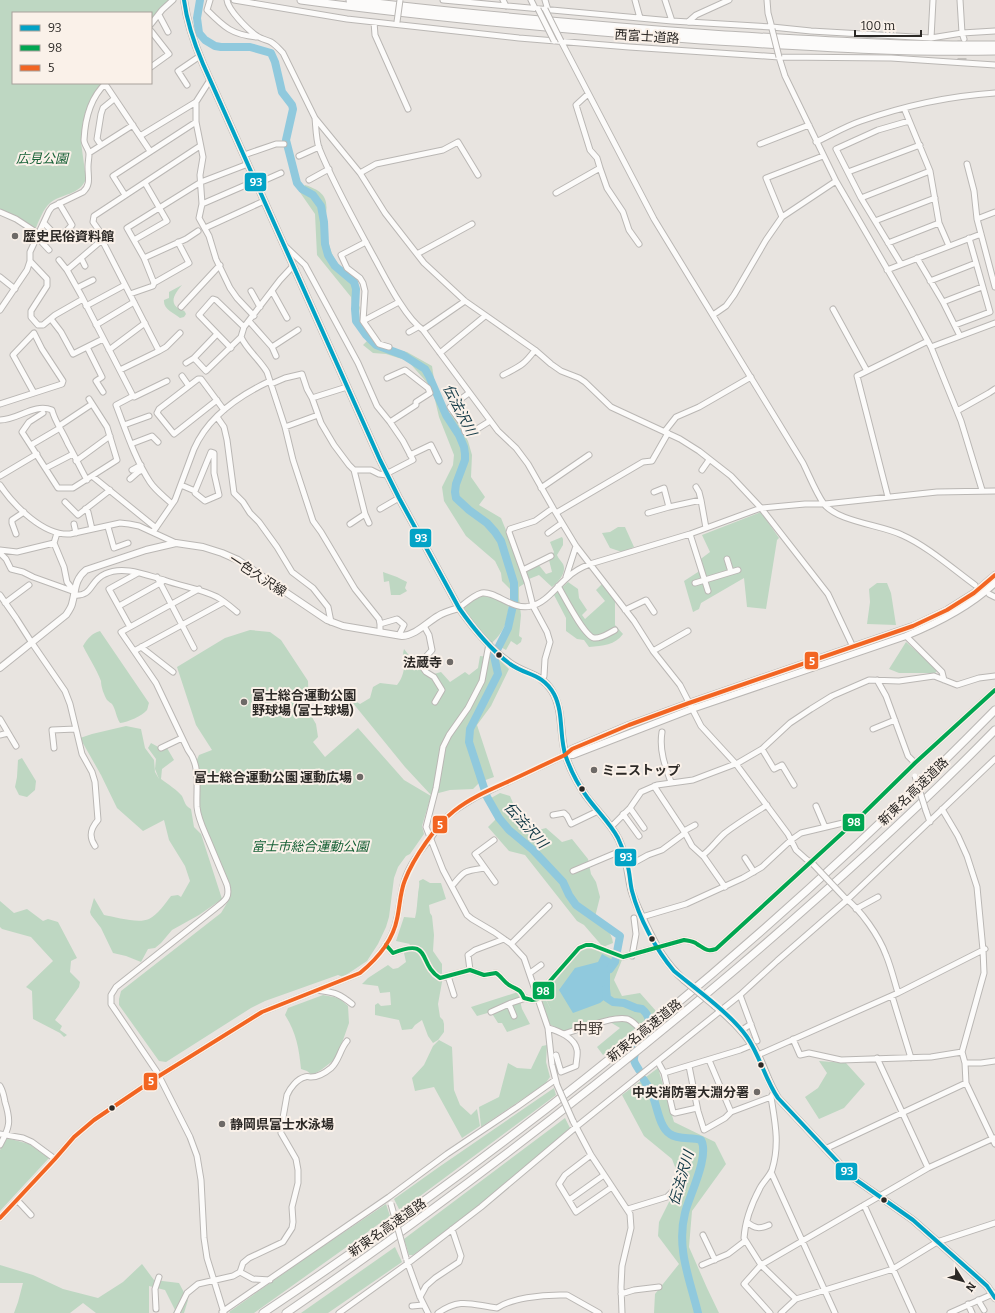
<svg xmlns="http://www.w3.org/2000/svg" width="995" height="1313" font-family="Bitter,'Noto Sans JP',serif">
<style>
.green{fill:#bed7c2}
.water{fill:#90c9dd}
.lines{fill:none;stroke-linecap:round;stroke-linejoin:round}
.river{stroke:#90c9dd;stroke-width:8}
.minor-tunnel{stroke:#c2bfbb;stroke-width:5;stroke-dasharray:5 2.5;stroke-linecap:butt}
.minor-casing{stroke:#bab7b4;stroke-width:7}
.major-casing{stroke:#bab7b4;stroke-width:8}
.highway-casing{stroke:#bab7b4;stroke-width:9}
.minor{stroke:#fcfbfa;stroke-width:5}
.major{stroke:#fcfbfa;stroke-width:6}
.highway{stroke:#fcfbfa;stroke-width:7}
.minor-bridge-casing{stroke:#bab7b4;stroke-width:7;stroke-linecap:butt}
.major-bridge-casing{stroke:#bab7b4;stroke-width:8;stroke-linecap:butt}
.minor-bridge{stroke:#fcfbfa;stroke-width:5}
.major-bridge{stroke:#fcfbfa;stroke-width:6}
.bus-1-casing{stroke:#faf1e9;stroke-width:7}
.bus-2-casing{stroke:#faf1e9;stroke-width:7}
.bus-3-casing{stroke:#faf1e9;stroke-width:7}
.bus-1{stroke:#02a3c6;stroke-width:4}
.bus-2{stroke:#00a651;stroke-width:4}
.bus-3{stroke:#f26522;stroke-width:4}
.poi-dot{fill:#6e6a67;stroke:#faf1e9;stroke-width:1.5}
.bus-dot{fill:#2c2926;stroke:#faf1e9;stroke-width:1.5}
.labels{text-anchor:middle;stroke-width:4;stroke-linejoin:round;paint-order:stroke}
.street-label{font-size:13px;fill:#2c2926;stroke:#faf1e9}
.park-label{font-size:13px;font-style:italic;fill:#166036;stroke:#faf1e9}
.poi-label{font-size:13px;font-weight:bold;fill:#2c2926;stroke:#faf1e9;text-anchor:start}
.water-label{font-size:14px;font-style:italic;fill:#103744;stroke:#faf1e9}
.quarter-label{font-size:15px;fill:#4b443e;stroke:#faf1e9}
.line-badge{stroke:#faf1e9;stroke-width:1.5}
.badge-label{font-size:11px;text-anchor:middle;font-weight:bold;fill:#fff}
</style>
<rect width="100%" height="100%" fill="#e8e4e0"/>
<path class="green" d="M0,0H170L162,6L151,20V13H13V83H103L96,90L85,113L81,142L86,179C79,196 62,193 50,203C43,209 39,221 35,230L0,210Z
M305,185C340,196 320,213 327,238C329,245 332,256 336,261C341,268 350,275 356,281V297L360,308L356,321L353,315L351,297L317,255L315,214L299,191Z
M182,285C176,292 168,302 179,309C181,310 184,310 185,312L186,314L184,317L180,318C174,313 163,309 164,300L169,298V292Z
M370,338L381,346L407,352L432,366L434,379L439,395L448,412L453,415L468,441L472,455L471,477L485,497L479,505L501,518L527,582L519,587V598L521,615L519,636L522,638L521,642L517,645L511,641L506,650L497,645L510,629L514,593L502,581L501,573L495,561L466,536L444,501L442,487L453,465L454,455L439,417L435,400L430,386L408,361L386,354L373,353L363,345Z
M761,512L779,538L777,540L766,609L747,607L744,578L701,603L699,609L693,612L684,581L698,572V561L710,552L702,535Z
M618,527H625L634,547L622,552L610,548L602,533L610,532Z
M562,537L563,539V545L557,555C558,558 561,561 563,564C567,572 559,582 552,587L539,575L529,579L528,578L524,570L538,564L546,574L552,572L549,560L554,552L550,542Z
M383,572L397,577L407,582L405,588L407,591L400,595H391L389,581L384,582Z
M568,582L578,589L579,598L587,610L582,615L585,619L605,601L596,590L602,584L615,601V625L623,634C615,645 603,646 589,647L584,640L577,639L566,631V618L554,595Z
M877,583H887L891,593L896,625L867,624L870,602L869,589Z
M483,596L491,597L509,605C506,624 506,629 492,643L479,631L463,609L474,600Z
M250,630L270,632L281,640L308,681L309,712L316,724L318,737L313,742L325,757L358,728L404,780L431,796L422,826L424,834L410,854L406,856L398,867L394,878L389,917L386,927L378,944L367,961L343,977L338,975L265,1001L251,1008L166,1062L159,1061L119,1005V999L121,991L221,913L230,898L231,890L202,819L199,809V774L196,762L199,755L212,750L196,725L177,667L225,638Z
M100,631L149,703C148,705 148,708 147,710C142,716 128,722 120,723C116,717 116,710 112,704C111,703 109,702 107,700C104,695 101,687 101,681C96,668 89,658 83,646C87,639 92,633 100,631Z
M906,642L938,670L934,674L930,673H899L889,669Z
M404,649L415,663L434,674L441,672L450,682L465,672L469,675L478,668L480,656L489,657L492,652L509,669L491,706L477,725L494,777L480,782L473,789L450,790L431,795L405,767L348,697L360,704L370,698L373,687L380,683L397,685C401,680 404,673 404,666C404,660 402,655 404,649Z
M126,726L141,729L145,748L154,760L155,772L159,779L155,769L156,759L148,748L151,743L162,749L167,748L174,760L162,769L161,779C168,784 177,790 182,796C185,802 185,806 191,809L194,827L201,834L222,899L199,915L172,930L161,943L155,948L148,949L141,962L126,956L113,953L101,928L91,915L90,912L94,898L104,915C116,917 138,924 149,919C158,914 165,904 171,896L178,895L181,897L190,881L185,866L169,840L164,820L143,831L117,808L101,775L80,738L92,734Z
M22,758L36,781L35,790L27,797L19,795L15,787L17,777L18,760Z
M500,793L510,796L520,819L535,831L546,828L562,842L572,839L588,859L591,874L596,882L600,897L595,917C603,923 612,932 613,943L603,947L584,925L577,921L525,855L509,851L488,827L495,820L498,814L491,806V798Z
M423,879L430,883H441L446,899L429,905L430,913L432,916L434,935L433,951L442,964V982L438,1004L440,1017L443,1020L444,1024V1032L438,1040L433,1043L428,1036L422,1020L415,1025L412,1029L402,1030L399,1020L375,1015V1005L378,1003L381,1006L391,1005L390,992L380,993L378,986L362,984L368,978L388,965L393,969L398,968L406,962L404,953L410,944L396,941L404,917L415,918C417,910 417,903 418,895C418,890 420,886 419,881Z
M0,901L14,913L27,909L43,921L48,919L58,922L77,958L71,961L70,972L80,982L79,987L55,1020L62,1026L60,1030L67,1035L64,1037L60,1033L33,1019L32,991L26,987L53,961L31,937L2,929L0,927Z
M589,948L606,953L622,960L614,980L622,996L640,993L656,1011L603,1055L597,1047L620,1028L610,1022L563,1031L549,1024L541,1000L545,998L551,1010L544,995L569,963L581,950Z
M518,992L522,1009L530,1024L507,1032L502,1023H498L491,1012L477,1016L471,1007Z
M323,995L339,998L348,1006L349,1023L342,1043L334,1060L321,1070L312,1075L307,1071L301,1069C299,1048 296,1032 285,1015L288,1008Z
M439,1040L452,1047L454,1090L460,1105L471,1115L477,1109L480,1126L462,1138L434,1087L415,1091L412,1078L424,1065L433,1046Z
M547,1045L546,1062L550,1077L545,1084L481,1127L479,1107L499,1097L508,1063L517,1068L531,1069L542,1046Z
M819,1061L846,1063L865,1084L844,1108L819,1119L805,1097L818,1088L827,1073Z
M658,1068L674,1122L715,1142L726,1164L692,1211L689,1247L707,1288L719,1313H654L655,1294L679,1264L658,1236L659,1222L680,1180L672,1159L644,1136L622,1095Z
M554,1088L556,1095L400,1211L394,1199L439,1167Z
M565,1118L570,1128L493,1195L413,1255H409L404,1239Z
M7,1138L29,1144L49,1158L0,1211V1150Z
M386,1204L390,1216L254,1313H230L229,1312L307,1257Z
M395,1247L402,1262L328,1313H301Z
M142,1264L154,1280L179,1283L188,1300L184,1313H173L175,1310L165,1290L149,1286V1313H96L83,1303L70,1313H14L18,1302L23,1283H0V1265L33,1275L63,1289L98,1298L123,1282Z"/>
<path class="water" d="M602,954L618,963L610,973V995L600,1003L573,1013L559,990L575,968L598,962Z"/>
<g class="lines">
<path class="river" d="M200,0L197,18L199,33L205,40L215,46L221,47H250L271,53L275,62L282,92L292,105L293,109L286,140L297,183L302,189L313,195L321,206L324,222L325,244L328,255L335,266L354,282L356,289L355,309L356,321L366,335L376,345L403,355L425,369L429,376L446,415L459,435L464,447L465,454V460L456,484L455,492L456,498L469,510L487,523L495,532L501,541L514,583V601L508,628L494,656L498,674L470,729L469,742L487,797L499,818L509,830L533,850L563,882L569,895L576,905L620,936L615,962L610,969
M606,989L607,998L613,1002L624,1003L636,1008L642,1009C661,1025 635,1041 634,1058C633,1062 637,1066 639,1070
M644,1080C647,1085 650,1089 652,1094C657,1105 659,1127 670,1134C678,1140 691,1137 701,1140C710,1156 689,1196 685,1213C676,1248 690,1280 698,1313"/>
<path class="minor-tunnel" d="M960,63V40
M964,63V48"/>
<defs>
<path id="minor" d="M210,0L207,10C224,27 232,35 257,37
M227,0C228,10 248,30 257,36C261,39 267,40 271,42C276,45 279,49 283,53L315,118L360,173L385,213L424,263L465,301L535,350L551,364L561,371L579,378L585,382L611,407L680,439L699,451L731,476L761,508L828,594L853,647
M234,0L347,19L519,38L629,47L779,57L891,58L995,65
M443,0L672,21L772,27L811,31L931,38L962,33L995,31
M503,0L506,6
M531,0L535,8
M545,0L548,10
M635,0L640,18
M665,0L672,21
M767,0L768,13L772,28
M960,0L962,33L964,39
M159,15L168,32
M374,22L375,35L408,109
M688,22L696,15L729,0
M151,24L162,10L173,0
M151,31L169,54L151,67
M931,38L933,0
M561,41L654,219L803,463C809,475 816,493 824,504C838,522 882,525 902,535C927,546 953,569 975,585
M779,57L785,76L836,181L911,310L931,347L961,421L982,490
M210,80L196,102V122L203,157L200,175L202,204L199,218L209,236L216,259L230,288L237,298L254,316
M105,84L150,151
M187,85L178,71L200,56
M904,108L930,171L939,223L949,246
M315,118C316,128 316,139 319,148C334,185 355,222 374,257C385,277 405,318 423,330L498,431L516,448L528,464L553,508L576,546L634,621L653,651L680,685L701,726L736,764L788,834L796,850L806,859L813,864
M140,136L196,102
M816,142C831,135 846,126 861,121C904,106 950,96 995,93
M760,144L809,125
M101,145L97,139L101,114L103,108L114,99
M89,153L133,125
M244,155L276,144H284
M299,156L319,147
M967,164L974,191L977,219L995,287
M600,168L607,188L623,212L629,230L639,244
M848,172L920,145
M360,173L376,164L443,150L458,142L478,175
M309,180L329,169
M256,184L281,173
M556,193L600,168L597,158L590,150L576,105L588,94
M125,195L113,176L196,122
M861,198L930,171
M202,204L255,181
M0,212L16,219L39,234
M782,217L766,178L823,156
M977,219L995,212
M875,221L935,198
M44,223L59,239L72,225L59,203
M205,228L264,201
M37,237L49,250
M102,240L159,351L120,370
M134,240L167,221L145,183
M366,242L341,255L347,268L360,278L363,283L365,291L363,321L379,344L389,347
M888,243L939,223
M286,247L305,265L358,363L377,406L390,422L403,441L413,460L386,474
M417,254L472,224
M81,258L85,266
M144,258L186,239L198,231
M917,258L943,302L960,336
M59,260L67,270
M30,261L47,279V286L31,311V317L38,325H43L55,315L83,299
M901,264L861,198L836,149L878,130L909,121
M293,266L280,280L244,327L241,337C247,350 260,360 267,372L285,427L293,460L313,521L321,532L355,589L379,619L380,624V632
M887,270L981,234
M0,277L15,289
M930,281L976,263
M154,283L144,258L127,228L201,182L248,164
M77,288L93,280
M251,291L260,307
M272,291L287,318
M130,294L153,286L154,283L189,263L178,242
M943,302L982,287
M86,306L125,285
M181,307L220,265
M833,309L867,371
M0,310L27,270L30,261V252L49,211L52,207L83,192C91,185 88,177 88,167C88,162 89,158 89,154C89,149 84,145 84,140C85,119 90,98 106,83
M713,315L726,306L734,295L766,240L782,217L836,181
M51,319L61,332L73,354L103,339
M249,321L272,347L276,356
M363,321L399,302
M96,325L134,302
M955,325L990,312L969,238
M423,330L465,301
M409,332L418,327
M217,334L194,358L206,371L241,337
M87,347L102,377L96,381L103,392
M272,347L298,330
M931,347L995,323
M231,348L199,315L213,299L216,300L244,327
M109,350L145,323
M159,351L166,347L180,333
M440,353L485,316
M186,363L194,358
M503,375C520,366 523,366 535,350
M182,376L189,386
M387,378L405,370L428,388L430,393L416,402V405L390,422
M271,384L285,378L302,374L307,389L312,398
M347,387L312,398L321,423L334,445L349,465L354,470H371L379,474L387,475
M469,393L450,407L463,425L465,432L469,434L490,421
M133,396L134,397L167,381
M217,400L174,434L157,413L159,409L198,379H201L224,410
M0,404L62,384L63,381L42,349L34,333L13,355L34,393
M957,411L989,393L995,389
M43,413L29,422L22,432L58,488H73L117,460L107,427L89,399
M217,417L224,427L227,440L234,493L243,502L250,513L259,522L277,547L292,572L313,588L328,607L331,622
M0,420C18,420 34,403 52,410C55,422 63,432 68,444C75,456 80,468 87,480
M124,425L149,416
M59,426L92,404
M285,427L318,415
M665,431L676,417L699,407L751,377
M131,444L152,436L158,442
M31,445L60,428
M410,455L431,445L439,461
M76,461L110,436
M46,468L73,454
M132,470L141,465
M354,470L365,514L369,523
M702,470L709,460
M0,476L37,454
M92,476L156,528
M130,479L138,472L143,470
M0,485C14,506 44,536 70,534L120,523L129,524L139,526L176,543
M181,485L195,491V493L205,501L219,495L214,473V453L211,452L195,491
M696,487L699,492L701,500
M541,488L589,455
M654,492L664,488L669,507
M888,497L857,376L928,341
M65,502L78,515L110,490
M172,504C165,497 156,491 150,482C135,459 126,431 116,405L133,396L81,295L67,270L102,240L103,236L93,222L94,216L200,146
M85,509L88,512L92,529
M380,509L399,498
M556,513L643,462L652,461L668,433
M648,513L669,507L701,500L706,528
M74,524L76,533
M350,524L365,514
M108,527L114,548L128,543
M153,532L175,500L194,449C208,417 240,395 270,381
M548,533L562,523
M16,534L12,523V520L24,512
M690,534L708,591
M54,543L64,567L67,582L74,591
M0,550L17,552L54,543L57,533
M0,553L6,559L11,569L23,572L33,577L75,592
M727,559L731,572
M523,570L551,556
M157,577L194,648
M566,577L576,546
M695,583L738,570
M558,586C564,596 584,636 594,638C601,639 609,633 615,630
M199,589L121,632L156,683L188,750C201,766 196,788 197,807C198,819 204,830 209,842C215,856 221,871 227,885C230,897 226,900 217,907L116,987L111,995V1004L157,1072L190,1137L197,1156L201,1180L204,1238L207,1258L224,1313
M989,594L995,597
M0,595L16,618L32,643L65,691L70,704L82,754L92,772L95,782L98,820C91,828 88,836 95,846
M74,595C93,597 89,581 105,574C123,565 146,575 164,580C183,587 199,588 217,597C224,601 231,607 237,612
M5,603L29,585
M119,606L162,582
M459,608C465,603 474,595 482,593C496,591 513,611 531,606C546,603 556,587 567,578C574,571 582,567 590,564L690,534L761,508L805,504H825L937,492L995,491
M625,610L646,600L654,612
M380,624L397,619L404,625L399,635
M424,626L429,635L432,650L423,660L421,665L426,672L434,677L442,690L435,702
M130,627L109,589L138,573
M906,636L942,672L944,680
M489,644L482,681L468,708L449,735L443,747L436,788L426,827L443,870L467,915L472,919L494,932L511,944L524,958L548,1028L552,1065L557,1085
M141,647L173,672
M134,651L224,602
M653,651L688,631
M542,679L544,676L545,659L550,642L547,632L533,606L527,582L509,532L510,529L535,521L553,508
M877,680L886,696L908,756L915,763
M0,719L16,746
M873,729L895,720
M662,732C659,750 665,766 671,782
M0,735L8,733
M54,748L52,730L76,729
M161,748L182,738
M762,749L774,769L782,765L794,785
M654,786L685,833L692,846L704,857L725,887
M816,806L825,827
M630,808L644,828
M942,809L958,836L967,856L977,887L983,950L984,973L962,1052L965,1063L966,1083L995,1144
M926,811L930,822
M623,814L639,836
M553,815L564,813L567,816L571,824L598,811
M611,827L630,808L641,792L657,785L693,780L738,763L762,749L790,723L811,709L832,696L869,680L899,681L934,676L957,685L979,678L995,676
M684,831L695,825
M703,855C711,849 717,840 725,833C738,823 753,814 767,805
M745,858L754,872
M628,866L648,855L662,850L685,833
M485,868L475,854L494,840
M573,871L623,850
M452,886C465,870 464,871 485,868L495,882
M845,898C861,910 879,936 886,955C891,967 894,980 898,993
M856,909L878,897
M642,917L686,904L743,878L762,867L791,840L801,833L843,823L850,827
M511,944L549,906
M386,945L393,953C433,937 417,964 440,978L470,970L484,975L496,973C501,976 504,982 509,985C517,990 520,988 524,998L532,1000L538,999L550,981L579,948L586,945H592L623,957L684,940C689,941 693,941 697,944C705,949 707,952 716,949L862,815L915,763L995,690
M632,956L636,934L634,918
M470,970L468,955L475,950L504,939
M530,973L541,965
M448,976L454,995
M317,990C334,993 337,992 352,1004
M740,995L757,1041
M892,996L911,1058
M509,1004L514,1016
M491,1012L511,1003L526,998
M548,1028C559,1031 575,1038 577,1050C578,1055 576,1061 576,1066L561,1072L556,1055
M742,1030L751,1024
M563,1034C579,1030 611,1016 627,1019C631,1020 634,1023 637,1026
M793,1039L800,1055L809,1053L841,1060L931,1057L962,1052
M758,1055L898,993L985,949
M877,1058L928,1168
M658,1062L664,1073L673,1112L675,1113L697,1108
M965,1063H981L995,1061
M689,1066L698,1111L704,1130L725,1118L731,1112L709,1060
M664,1073L740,1050L752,1045
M0,1086C3,1091 4,1096 5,1102C11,1121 10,1127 0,1145
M774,1092L771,1097C775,1122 780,1144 772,1170C769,1177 763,1182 760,1188C752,1203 745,1221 744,1238L761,1265L796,1299
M731,1112L771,1097
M573,1121L591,1155L630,1214L631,1228L622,1266L621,1287L622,1313
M0,1134L23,1138L32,1142L55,1159
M825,1149L966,1083
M591,1155L565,1175L559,1184L576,1212L612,1187
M771,1172L835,1313
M17,1200L31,1215
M569,1200L604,1175
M864,1205L913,1313
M628,1209L667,1197L671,1193L675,1188
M0,1218L55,1159L74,1137L94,1120L159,1076L262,1012L360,973C377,959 393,940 397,918C400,906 400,894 404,882C409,865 420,851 431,838C436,830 441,822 448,816C456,809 466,803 476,797L565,755
M747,1222C755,1229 760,1229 769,1225
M703,1235L715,1260
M407,1261L420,1297L428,1313
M702,1265L728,1254L745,1241
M240,1272L253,1279L270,1280
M621,1294L634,1290L659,1287
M420,1297L426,1286L435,1278L459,1262L461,1256L452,1229
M978,1300L984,1310
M968,1304L972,1313
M412,1306L423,1305
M156,1309L155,1289L159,1277
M222,1312L389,1197L447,1154L517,1107L555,1080
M177,1313L187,1293L198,1284L233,1276L240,1272L243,1263L249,1258L283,1242L292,1228L293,1222L292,1207L298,1183V1170L296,1159L281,1133V1129L287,1095C290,1088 297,1079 305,1077C307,1076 309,1077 311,1077C319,1077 325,1073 331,1068C339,1061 340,1049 347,1041
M339,1313L407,1264L481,1207L576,1127L740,995L777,961L847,900L995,759
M438,1313C461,1297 472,1305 497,1308C512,1298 541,1295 560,1295H567L599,1313
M770,1313L744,1284L761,1265L928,1168L994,1138
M781,1313L796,1299L893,1269L937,1242L995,1223
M950,1313L995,1293"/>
<path id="major" d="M184,0C187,23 194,43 203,64L380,460L399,498L459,608C473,628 490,649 510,663C525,674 541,673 552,691C564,711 559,735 566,756C570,770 578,784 586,796C597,811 611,823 619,840C627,858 627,871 631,889C634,901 640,912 645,923C656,946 665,963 684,980
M0,668L66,615C68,612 71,608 72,604C76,590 74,580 86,570L146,550L176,543L203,547L222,553L238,560L327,620L343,626L402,636C416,635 426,623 438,616C444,612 452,610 459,608
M565,755L572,749L629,725L689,703L913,626L947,610L974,593L995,575
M565,755H573L692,709L906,636C938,623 970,607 995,583
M715,1006C732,1020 748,1035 758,1055C765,1069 769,1084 778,1098L852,1177L913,1220L976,1276L987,1286L995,1298"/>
<path id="highway" d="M301,0C434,18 568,30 701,40C799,46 897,53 995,51
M350,0C475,15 600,26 725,35C815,40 905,46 995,45
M263,1313C527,1137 773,936 995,710
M286,1313C442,1206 592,1091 737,968C826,892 913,814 995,730"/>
</defs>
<use href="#minor" class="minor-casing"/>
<use href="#major" class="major-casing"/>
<use href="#highway" class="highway-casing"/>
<use href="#minor" class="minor"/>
<use href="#major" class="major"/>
<use href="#highway" class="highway"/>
<defs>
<path id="minor-bridge" d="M538,9L554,41
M545,9L561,41
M397,22L400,0
M772,29L779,57
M915,776L926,811
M813,864L844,897
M557,1085L573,1121
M391,1204L406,1258"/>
<path id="major-bridge" d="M684,980L715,1006"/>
</defs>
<use href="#minor-bridge" class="minor-bridge-casing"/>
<use href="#major-bridge" class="major-bridge-casing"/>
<use href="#minor-bridge" class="minor-bridge"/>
<use href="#major-bridge" class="major-bridge"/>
<defs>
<path id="bus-1" d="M184,0C187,23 194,43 203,64L380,460L399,498L459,608C473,628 490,649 510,664C527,676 542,673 554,694C564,713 559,738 566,757C571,771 578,785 587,797C597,811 610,823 618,838C622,847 626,857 628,867C630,875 630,883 632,891C639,918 656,950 674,971C697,990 731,1014 747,1037C760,1056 765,1079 778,1098L852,1177L913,1220L976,1276L987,1286L995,1298"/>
<path id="bus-2" d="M386,945L393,953C433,937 417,964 440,978L470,970L484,975L496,973C501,976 504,982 509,985C517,990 520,988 524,998L532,1000L538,999L550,981L579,948L586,945H592L623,957L684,940C689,941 693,941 697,944C705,949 707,952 716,949L862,815L915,763L995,690"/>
<path id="bus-3" d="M0,1218L55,1159L74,1137L94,1120L159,1076L262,1012L360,973C377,959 393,940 397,919C400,906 400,892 405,880C413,859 436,825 454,811C469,799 487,791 505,783C525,774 545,764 565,755L572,749L629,725L689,703L913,626L947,610L974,593L995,575"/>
</defs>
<use href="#bus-1" class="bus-1-casing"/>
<use href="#bus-2" class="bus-2-casing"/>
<use href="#bus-3" class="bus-3-casing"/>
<use href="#bus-1" class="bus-1"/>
<use href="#bus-2" class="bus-2"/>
<use href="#bus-3" class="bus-3"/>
</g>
<g class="poi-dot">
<circle cx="15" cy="236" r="4"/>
<circle cx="450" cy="662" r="4"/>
<circle cx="244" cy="702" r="4"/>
<circle cx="594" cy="770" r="4"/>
<circle cx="360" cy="777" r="4"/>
<circle cx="757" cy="1092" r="4"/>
<circle cx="222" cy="1124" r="4"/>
</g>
<g class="bus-dot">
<circle cx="499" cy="655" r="3.5"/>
<circle cx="582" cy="789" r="3.5"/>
<circle cx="652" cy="939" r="3.5"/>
<circle cx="761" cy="1065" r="3.5"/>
<circle cx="112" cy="1108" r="3.5"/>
<circle cx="884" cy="1200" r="3.5"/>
</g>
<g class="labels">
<g class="street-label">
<text transform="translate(647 36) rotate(4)" y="5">西富士道路</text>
<text transform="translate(258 575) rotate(33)" y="5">一色久沢線</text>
<text transform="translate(913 791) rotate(-44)" y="5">新東名高速道路</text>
<text transform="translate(644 1030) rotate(-39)" y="5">新東名高速道路</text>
<text transform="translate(387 1227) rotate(-35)" y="5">新東名高速道路</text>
</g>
<g class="park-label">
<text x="42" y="163">広見公園</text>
<text x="310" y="851">富士市総合運動公園</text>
</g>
<g class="poi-label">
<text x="23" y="241">歴史民俗資料館</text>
<text x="442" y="667" text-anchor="end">法蔵寺</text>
<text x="252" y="700">富士総合運動公園<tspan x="252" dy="15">野球場 (富士球場)</tspan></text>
<text x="602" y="775">ミニストップ</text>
<text x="352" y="782" text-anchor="end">富士総合運動公園 運動広場</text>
<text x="749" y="1097" text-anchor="end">中央消防署大淵分署</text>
<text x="230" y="1129">静岡県富士水泳場</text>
</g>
<g class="water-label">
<text transform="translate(460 410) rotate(63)" y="5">伝法沢川</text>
<text transform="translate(526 825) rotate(48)" y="5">伝法沢川</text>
<text transform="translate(681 1178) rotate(-74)" y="5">伝法沢川</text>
</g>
<g class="quarter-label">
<text x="588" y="1034">中野</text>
</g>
</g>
<g class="line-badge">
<rect x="244" y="172" width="23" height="20" rx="4" fill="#02a3c6"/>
<rect x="409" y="528" width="23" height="20" rx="4" fill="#02a3c6"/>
<rect x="804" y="651" width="15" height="19" rx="4" fill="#f26522"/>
<rect x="842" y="813" width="23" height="19" rx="4" fill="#00a651"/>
<rect x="432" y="815" width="16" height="19" rx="4" fill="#f26522"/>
<rect x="614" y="848" width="23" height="19" rx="4" fill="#02a3c6"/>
<rect x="532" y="981" width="23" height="19" rx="4" fill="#00a651"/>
<rect x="143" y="1072" width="15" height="19" rx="4" fill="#f26522"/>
<rect x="835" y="1162" width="23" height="19" rx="4" fill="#02a3c6"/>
</g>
<g class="badge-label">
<text x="256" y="186">93</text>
<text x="421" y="542">93</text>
<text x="812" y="665">5</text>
<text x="854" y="826">98</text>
<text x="440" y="829">5</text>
<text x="626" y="861">93</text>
<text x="543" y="995">98</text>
<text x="151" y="1085">5</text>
<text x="847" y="1175">93</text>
</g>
<rect x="12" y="12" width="140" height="72" fill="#faf1e9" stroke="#a8a19b"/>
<rect x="20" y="25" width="20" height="6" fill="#02a3c6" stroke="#a8a19b"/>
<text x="48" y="32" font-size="12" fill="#2c2926">93</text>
<rect x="20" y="45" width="20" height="6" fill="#00a651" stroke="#a8a19b"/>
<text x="48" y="52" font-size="12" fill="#2c2926">98</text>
<rect x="20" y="65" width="20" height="6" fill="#f26522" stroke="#a8a19b"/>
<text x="48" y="72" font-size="12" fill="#2c2926">5</text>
<g transform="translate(963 1281) rotate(127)" stroke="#faf1e9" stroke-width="3" paint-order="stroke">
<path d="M0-3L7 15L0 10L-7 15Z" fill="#2c2926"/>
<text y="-6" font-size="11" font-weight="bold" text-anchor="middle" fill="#2c2926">N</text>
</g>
<path d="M855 30v6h66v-6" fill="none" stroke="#2c2926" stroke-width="2"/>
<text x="861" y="30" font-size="12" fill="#2c2926" stroke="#faf1e9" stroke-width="3" paint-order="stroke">100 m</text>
</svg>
